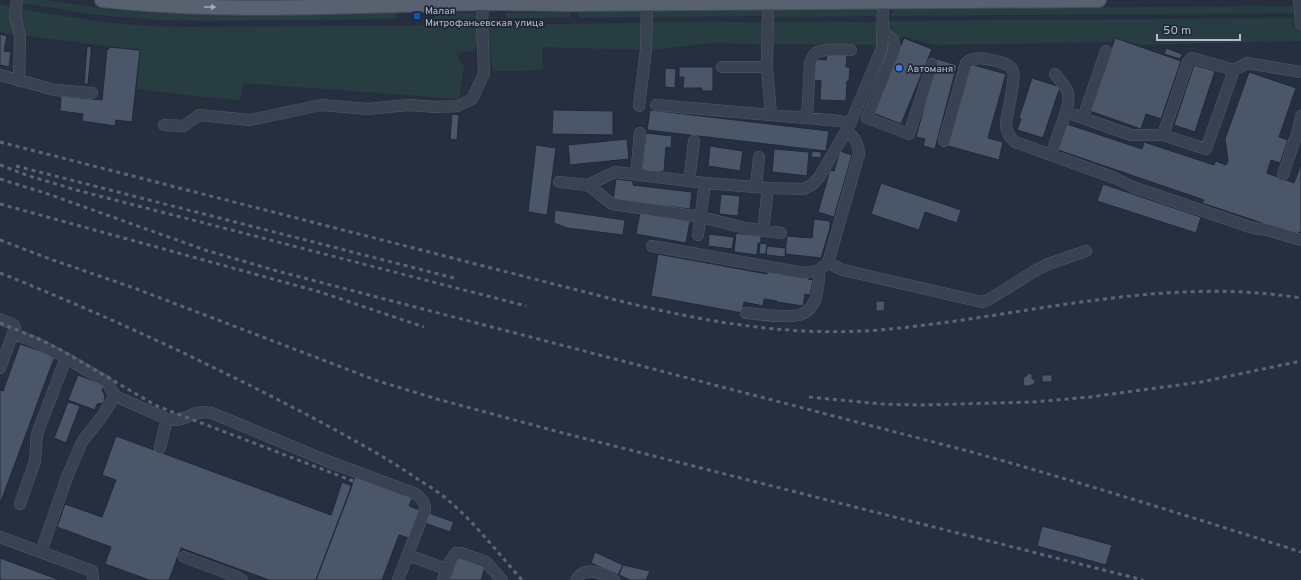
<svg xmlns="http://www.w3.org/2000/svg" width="1301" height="580" font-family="Overpass,sans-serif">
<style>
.green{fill:#273d41}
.building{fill:#4b5669;stroke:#202937}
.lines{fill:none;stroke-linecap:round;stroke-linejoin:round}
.minor-casing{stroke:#515a67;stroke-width:12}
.major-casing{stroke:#434b59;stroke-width:16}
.minor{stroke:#394250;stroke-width:11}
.major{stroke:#576170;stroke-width:14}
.rail{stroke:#5b6577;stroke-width:3;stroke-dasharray:4 4;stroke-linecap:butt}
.oneway{fill:#a3abb8}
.transit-dot{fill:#1a4fb4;stroke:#1e2735;stroke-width:1.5}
.shop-dot{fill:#3f7fe0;stroke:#1e2735;stroke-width:1.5}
.labels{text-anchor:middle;stroke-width:3.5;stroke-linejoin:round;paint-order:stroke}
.poi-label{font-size:10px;fill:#b6bdca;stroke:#1e2735;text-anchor:start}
</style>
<rect width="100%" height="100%" fill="#252f40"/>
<path class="green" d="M23,0H46L111,10L175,14L397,13V19L208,21L160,20L97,15L22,3Z
M0,4L11,7L13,35L0,32Z
M1285,6H1292L1294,13L889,16L896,9Z
M21,9L102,22L150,26L183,27L477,25V43L475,51L462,52L457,55L461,64L464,67L459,99L244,83L240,100L203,97L136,89L140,50L26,36L21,20Z
M874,9L878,16L773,17L776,10Z
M760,10L764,16L652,17L655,11Z
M638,11L642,17L579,18L578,12Z
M570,12V18H506V13Z
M435,13H474L477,19H435Z
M1294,18V27H1301V41L1139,45L1115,38L1113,42L935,45L905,37L897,39L895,38L888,29V21Z
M651,22H764V43L761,44L711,43L651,50Z
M773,22H878V45L773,44Z
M641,23V50L542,47L543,69L522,71H493L488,43V25Z"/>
<path class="building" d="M0,34L7,36L4,51L11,52L9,67L0,65Z
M904,38L932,49L901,124L873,113Z
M1115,38L1181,61L1161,119L1146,114L1141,129L1090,111Z
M87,46L91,47V53L88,84H84Z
M109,47L140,50L132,122L116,120L115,126L82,121L83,114L60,111L61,96L102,100L107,49H109Z
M1166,48L1182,54L1180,59L1164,54Z
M827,54L847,55L846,67H850L849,81H847L846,101L820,100L821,81L814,80L815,59L826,60Z
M937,59L957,65L935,149L923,146L925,139L916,137Z
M970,64L1006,74L988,138L1003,142L999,160L948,146Z
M1194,65L1215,71L1195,132L1174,125Z
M679,67H713V91H702V88H683L684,77H679Z
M665,68L676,69L675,88L665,87Z
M1249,72L1296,88L1279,137L1288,140L1280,163L1271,160L1267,173L1294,183L1301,164V233L1299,232L1298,235L1202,203L1204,200L1058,150L1067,124L1142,149L1144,142L1214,165L1216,161L1226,165L1228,161L1225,139Z
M1032,78L1060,87L1043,138L1017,130L1021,119L1019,118Z
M553,110L613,111V135L552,134Z
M650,110L829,131L826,151L647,130Z
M452,114L459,115L457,140L450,139Z
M646,133L672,136L671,148L666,147L664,171L659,172L646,171L642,169Z
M627,139L629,159L570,165L568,145Z
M536,145L556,148L547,215L528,212Z
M710,146L743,151L740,171L708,166Z
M774,149L809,152L807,176L772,172Z
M812,151L821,152V158L811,157Z
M840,151L852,155L834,217L818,212L830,170L834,171Z
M616,179L633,181V185L692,192L690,209L613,200Z
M881,183L961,210L957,223L925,212L919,230L871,214Z
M1103,184L1201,217L1196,233L1097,201Z
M721,194L740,196L738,216L719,214Z
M555,210L625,220L623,235L567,228L554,223Z
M640,213L690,221L686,243L636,234Z
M814,219L830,221V228L821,258L785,254L787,236L812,238Z
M736,233L761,236V243H758L757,255L734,252Z
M709,234L734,237L732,249L708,246Z
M760,243L767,244L766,254H759Z
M767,246L786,248L785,257L766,255Z
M658,254L767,274L768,271L809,278L808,279L813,280L810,295L805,294L803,306L777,302V301L764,299L763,306L744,302L742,313L651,296Z
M876,301H885L884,311H876Z
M20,344L55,356L0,504V390L3,391Z
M1027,373L1032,374V379H1035L1034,385H1031V386H1023L1024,376H1027Z
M78,375L104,385L102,391L104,393L105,400L103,403L97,404L95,410L68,400Z
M1042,375H1052V382H1042Z
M68,402L80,406L66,443L54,438Z
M116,436L331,515L342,482L352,486L316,580H269L181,548L169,580H149L105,564L111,547L57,527L65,504L102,517L116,480L102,475Z
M356,474L413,496L409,506L420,510L409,538L399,535L382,580H316Z
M426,512L454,522L450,532L422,522Z
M1042,526L1112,545L1106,565L1037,546Z
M595,552L623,565L618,575L591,563Z
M458,557L485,567L481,580H449Z
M0,558L60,580H0Z
M623,565L650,571L646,580H630L619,575Z"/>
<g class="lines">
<defs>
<path id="minor" d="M17,0L15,16L20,36L19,81
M1299,0L1301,24
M768,3L767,67L771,115
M883,32L893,40L895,48L867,118L909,134L932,64
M722,67H767
M1055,74C1067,89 1072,91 1066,112
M0,75L55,90L92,93
M656,105L840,121L850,124
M639,106L646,50L647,3
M807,118L810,64C811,60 812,55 816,53C823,48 842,50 851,50
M1083,118L1106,51
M164,125L184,126L199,115L250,120L321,105L368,109L408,105L437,107L458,106L472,99L484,74L482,22L483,3
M1163,135L1188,62L1192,58L1196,59L1234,70
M944,141L966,63C975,56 982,58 992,60C999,62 1010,63 1013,71C1016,79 1007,113 1006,123C1006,132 1009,136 1015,142L1115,178L1133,187L1253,228L1268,230L1301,240
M1051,155L1066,112L1131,135H1163L1206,149L1234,70L1247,63L1301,72
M636,175L640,133
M1283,175L1298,130L1301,116
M689,181L694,141
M559,182L588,185L615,172L705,183L768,188L804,189L813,184L820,176L850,124L882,48L883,2
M588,185L612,204L701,217L745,228L781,233
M756,187L759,157
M763,231L768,188
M698,235L705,183
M652,246L804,273C814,272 821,270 828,263L859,154C858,143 855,137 846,131
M828,263L843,270L982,302L988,300L1033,272L1048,264L1086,251
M746,313C759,314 792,319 802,314C811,310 816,301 817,292C819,284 820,278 818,270
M0,319L13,324L15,328L0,368
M14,334L35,342L66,358L107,382L115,396L167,419L177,420L187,417L193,414L203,412L212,413L327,461L416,494C422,499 425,502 425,510L398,580
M160,448L167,419
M20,504L35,461L37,434L66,358
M0,537L92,571L93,580
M41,552L67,477L82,442L103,415L115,396
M408,555L446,569
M184,557L235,576L242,580
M443,580C446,570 449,561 456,553H461L486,562L502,580
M576,580C578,578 580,574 583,573C593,568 605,576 614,580"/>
<path id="major" d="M102,0C228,14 356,5 482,3C514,3 546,4 577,4C751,2 925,1 1099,0"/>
</defs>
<use href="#minor" class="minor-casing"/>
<use href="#major" class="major-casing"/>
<use href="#minor" class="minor"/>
<use href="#major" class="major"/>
<path class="rail" d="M0,142L620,301C706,322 790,337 879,330C1020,318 1159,275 1301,298
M0,165L29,176L80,191L526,306
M16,166L458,279
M0,179L48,194L205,250L277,271L968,451C1080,482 1191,517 1301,552
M0,204L320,292L424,327
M0,240L50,259L134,288L378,381L437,399L559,432L1143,580
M0,273C108,316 213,365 315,419C350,438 384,456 416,478C427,485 439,492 449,501C476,524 498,553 522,580
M0,323L37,338L59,349L157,406L353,481
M809,397L882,404L920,405L1033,402L1090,397L1201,382L1301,361"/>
</g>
<defs><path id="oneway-solid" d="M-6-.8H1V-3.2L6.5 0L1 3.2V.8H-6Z"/></defs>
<use class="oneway" href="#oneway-solid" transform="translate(210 7)"/>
<rect class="transit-dot" x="413" y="12" width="8" height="8" rx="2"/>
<circle class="shop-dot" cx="899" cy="68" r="4"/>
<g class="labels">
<g class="poi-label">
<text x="425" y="14">Малая<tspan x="425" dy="12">Митрофаньевская улица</tspan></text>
<text x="907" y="72">Автоманя</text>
</g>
</g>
<path d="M1157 34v6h83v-6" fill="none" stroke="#b6bdca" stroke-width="2"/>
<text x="1163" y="34" font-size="12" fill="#b6bdca" stroke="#1e2735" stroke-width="3" paint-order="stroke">50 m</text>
</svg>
